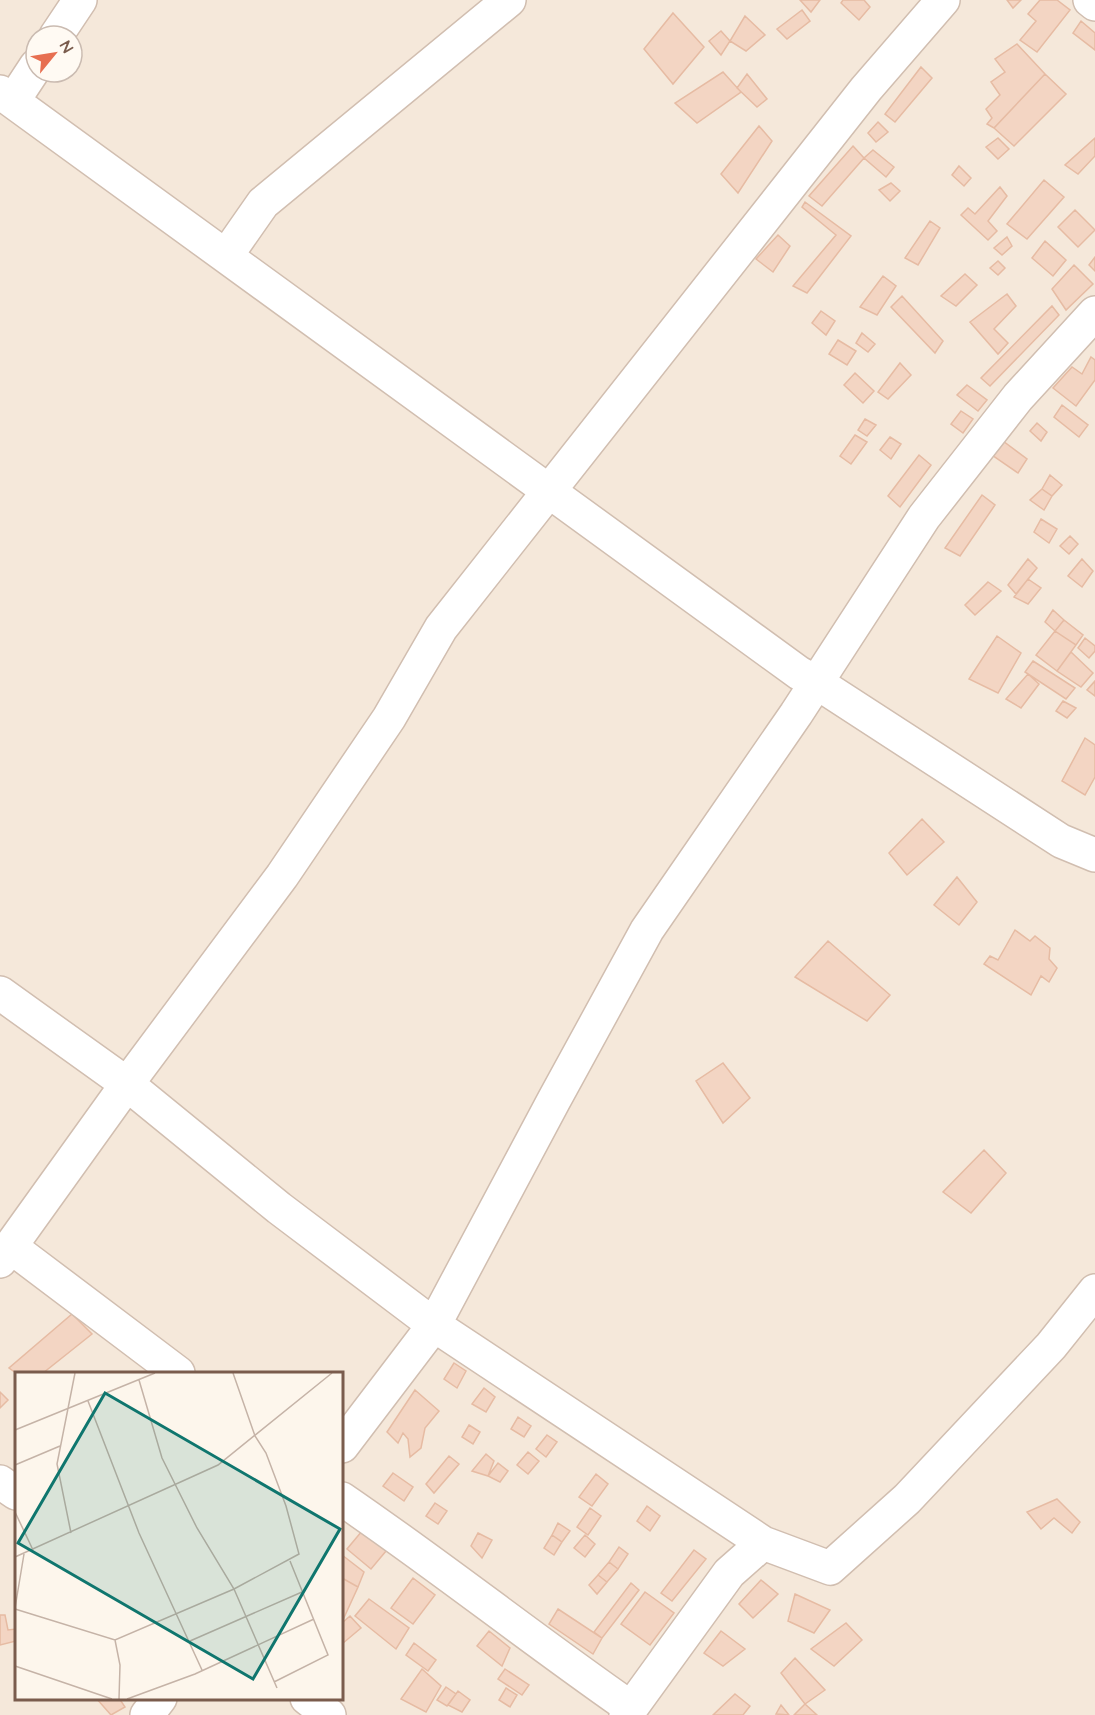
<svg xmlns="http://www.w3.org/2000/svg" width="1095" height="1715" font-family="Quicksand,sans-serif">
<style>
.residential{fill:#f5e8da;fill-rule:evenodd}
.building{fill:#f3d5c3;stroke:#e6bba3;stroke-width:1.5}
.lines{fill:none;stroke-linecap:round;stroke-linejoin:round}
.minor-casing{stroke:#d1beb0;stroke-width:36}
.minor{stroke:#fff;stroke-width:33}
.inset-road{fill:none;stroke:#c5b3a7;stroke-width:1.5}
.view{fill:#0f766e;fill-opacity:0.15;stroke:#0f766e;stroke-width:3}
.inset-edge{fill:none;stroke:#7a5c4d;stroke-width:3}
</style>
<rect width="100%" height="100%" fill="#fdf6ec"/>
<path class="residential" d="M0,0H1095V1715H0ZM36,36H72V72H36ZM16,1373H342V1698H16Z"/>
<path class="building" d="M800,0H820L811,12Z
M843,0H864L870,7L859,20L841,3Z
M1007,0H1021L1013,8Z
M1040,0H1057L1070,10L1037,52L1020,40L1036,21L1028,14Z
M802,10L810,21L787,39L777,29Z
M673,13L704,47L673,84L644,49Z
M745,16L765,35L746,51L730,41Z
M1081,21L1095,33V50L1073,33Z
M721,31L730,41L721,55L709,41Z
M1017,44L1045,74L994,128L987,124L992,118L986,109L1000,95L991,82L1005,72L995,59Z
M921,67L932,78L895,122L885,114Z
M723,72L741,92L697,123L675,103Z
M747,74L767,99L757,107L737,88Z
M1045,74L1066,94L1014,146L994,128Z
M878,122L888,132L876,142L868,133Z
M759,126L772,141L738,193L721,174Z
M998,138L1009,149L998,159L986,147Z
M1095,138V156L1078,174L1065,165Z
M853,146L864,158L822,206L809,196Z
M873,150L894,167L886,177L864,158Z
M959,166L971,178L964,186L952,175Z
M1044,180L1064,197L1027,239L1007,224Z
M891,183L900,191L890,201L879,190Z
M1000,187L1007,196L988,221L997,231L988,240L961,215L968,208L975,214Z
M805,202L851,236L807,293L793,286L836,235L802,207Z
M1075,210L1095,230L1078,247L1058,227Z
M930,221L940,228L918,265L905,258Z
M778,235L790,246L773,272L756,259Z
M1007,237L1012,246L1002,255L994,248Z
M1045,241L1066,260L1053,276L1032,258Z
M1095,257V271L1089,265Z
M998,261L1005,268L998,275L990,268Z
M1074,265L1093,284L1066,310L1052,289Z
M965,274L977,285L956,306L941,296Z
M883,276L896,286L877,315L860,307Z
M1007,294L1016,306L994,329L1008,343L998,354L970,322Z
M902,296L943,341L935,353L891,307Z
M1052,306L1059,315L990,386L981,378Z
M821,311L835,321L826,335L812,323Z
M862,333L875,344L868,352L856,343Z
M838,340L856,351L847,365L829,354Z
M1091,357L1095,360V380L1076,406L1053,388L1072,367L1082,374Z
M900,363L911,375L888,399L878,392Z
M855,373L874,391L863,403L844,385Z
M967,385L987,400L978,411L957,395Z
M1062,405L1088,425L1079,437L1054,417Z
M961,411L973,419L963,433L951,424Z
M865,419L876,425L867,436L858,430Z
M1037,423L1047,432L1041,441L1030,431Z
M855,435L867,442L851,464L840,456Z
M890,437L901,444L891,459L880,450Z
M1003,441L1027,459L1018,473L992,455Z
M919,455L931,465L900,507L888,496Z
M1050,475L1062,485L1052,496L1042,489Z
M1042,489L1052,496L1044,510L1030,500Z
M982,495L995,505L960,556L945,548Z
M1041,519L1057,529L1049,543L1034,532Z
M1070,536L1078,544L1069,554L1060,546Z
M1028,559L1037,568L1016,594L1008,585Z
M1082,559L1093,571L1082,587L1068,576Z
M1028,579L1041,588L1028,604L1014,597Z
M988,582L1001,591L975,615L965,605Z
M1053,610L1064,620L1055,631L1045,622Z
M1064,620L1083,635L1076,645L1055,631Z
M1055,631L1076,645L1057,671L1036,655Z
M997,636L1021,653L998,693L969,679Z
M1085,638L1095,646V651L1089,658L1078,648Z
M1071,652L1093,673L1081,687L1057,671Z
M1033,661L1075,688L1066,699L1025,672Z
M1028,674L1039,684L1021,708L1006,699Z
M1095,681V696L1087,690Z
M1063,701L1076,708L1067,718L1056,711Z
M1085,738L1095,745V777L1085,795L1062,781Z
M922,819L944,842L907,875L889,853Z
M957,877L977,902L959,925L934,905Z
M1015,930L1030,941L1035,936L1050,948L1049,959L1057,968L1049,982L1041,976L1031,995L984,964L990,956L998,960Z
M828,941L890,995L867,1021L795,977Z
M723,1063L750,1098L723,1123L696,1081Z
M984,1150L1006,1173L971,1213L943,1192Z
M72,1314L92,1334L43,1373H16L9,1368Z
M454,1363L466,1371L457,1388L444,1379Z
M484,1388L495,1397L486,1412L472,1404Z
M415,1390L439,1411L425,1428L421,1448L410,1457L408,1439L403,1433L398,1443L387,1432Z
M0,1392L8,1400L0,1408Z
M518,1417L531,1426L524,1437L511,1429Z
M469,1425L480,1432L473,1444L462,1437Z
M547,1435L557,1442L546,1457L536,1449Z
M528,1452L539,1461L528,1474L517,1465Z
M486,1454L494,1461L488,1476L472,1471Z
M449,1456L459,1464L434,1493L426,1484Z
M498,1463L508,1471L500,1482L488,1476Z
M393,1473L413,1487L404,1501L383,1486Z
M596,1474L608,1484L592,1506L579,1497Z
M1057,1499L1080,1522L1072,1533L1054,1518L1041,1529L1027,1512Z
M435,1503L447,1511L438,1524L426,1516Z
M647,1506L660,1516L650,1531L637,1521Z
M590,1508L601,1516L588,1535L577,1527Z
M558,1523L570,1531L562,1542L552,1535Z
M362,1531L386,1551L371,1569L347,1549Z
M478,1533L492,1540L482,1558L471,1546Z
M552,1535L562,1542L554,1555L544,1548Z
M585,1535L595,1544L585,1557L574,1548Z
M619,1547L628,1554L618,1569L609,1562Z
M694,1550L706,1559L672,1601L661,1593Z
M342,1555L364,1572L358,1587L342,1578Z
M609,1562L618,1569L607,1582L598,1575Z
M598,1575L607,1582L597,1594L589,1585Z
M342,1578L358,1587L342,1622Z
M413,1578L435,1595L413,1624L391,1608Z
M761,1580L778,1594L753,1618L739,1604Z
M631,1583L639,1590L602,1638L594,1632Z
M645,1592L674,1613L650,1645L621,1624Z
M795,1594L830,1610L814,1633L788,1621Z
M369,1599L409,1628L396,1649L355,1616Z
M558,1609L602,1638L593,1654L549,1624Z
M0,1615H5L8,1630L16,1629V1641L0,1645Z
M350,1616L361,1628L342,1644V1623Z
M846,1623L862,1640L834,1666L811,1649Z
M489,1631L510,1648L502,1666L477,1646Z
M721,1631L745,1649L723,1666L704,1653Z
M414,1643L436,1660L428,1671L406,1655Z
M795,1658L825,1690L805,1704L781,1673Z
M422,1669L441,1686L426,1712L401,1699Z
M505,1669L529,1685L522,1695L498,1679Z
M446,1687L456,1694L447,1706L437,1700Z
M506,1688L517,1695L510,1707L499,1700Z
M458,1691L470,1700L462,1712L448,1705Z
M735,1694L750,1706L743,1715H713Z
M96,1698H119L125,1707L111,1715Z
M805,1704L817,1715H794Z
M781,1705L789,1715L776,1714Z"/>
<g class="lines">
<defs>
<path id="minor" d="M1090,0L1095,4
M56,36L80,0
M0,92L799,673L816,682L1061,841L1095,855
M13,101L36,66
M226,256L263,203L509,0
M0,993L127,1084L279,1208L434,1325L763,1543L830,1568L907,1499L1051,1346L1095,1291
M11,1247L178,1373
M0,1261L127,1084L282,876L389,718L441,628L866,89L943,0
M342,1446L434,1325L554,1100L647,930L796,714L924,517L1018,397L1095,313
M0,1482L16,1493
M342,1499C440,1566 533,1640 631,1708
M307,1698L329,1715
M147,1715L160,1698
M626,1715L729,1573L763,1543"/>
</defs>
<use href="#minor" class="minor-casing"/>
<use href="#minor" class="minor"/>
</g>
<g transform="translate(15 1372)">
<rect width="328" height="328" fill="#fdf6ec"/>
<path class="inset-road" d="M124,8L147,86L182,156L219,217L262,316M73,29L124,161L187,298M0,58L140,1M0,93L45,74M0,140L18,178M56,161L42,92L60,1M0,185L203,93L317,1M0,236L9,182M0,237L100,268L219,217L284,182L271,134L251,81L240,64L218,1M100,268L105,293L104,327M175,269L287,220M0,294L97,327M259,310L313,283L275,189M112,327L180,302L299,247"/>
<path class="view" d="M90,21L325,157L238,307L3,171Z"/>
<rect width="328" height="328" class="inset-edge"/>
</g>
<g transform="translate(54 54) rotate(60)"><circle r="28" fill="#fffaf3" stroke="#cabbb1" stroke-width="1.5"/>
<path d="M0-4.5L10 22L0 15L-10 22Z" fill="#e76f51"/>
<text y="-9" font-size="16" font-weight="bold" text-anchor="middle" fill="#7a5c4d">N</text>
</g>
</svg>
